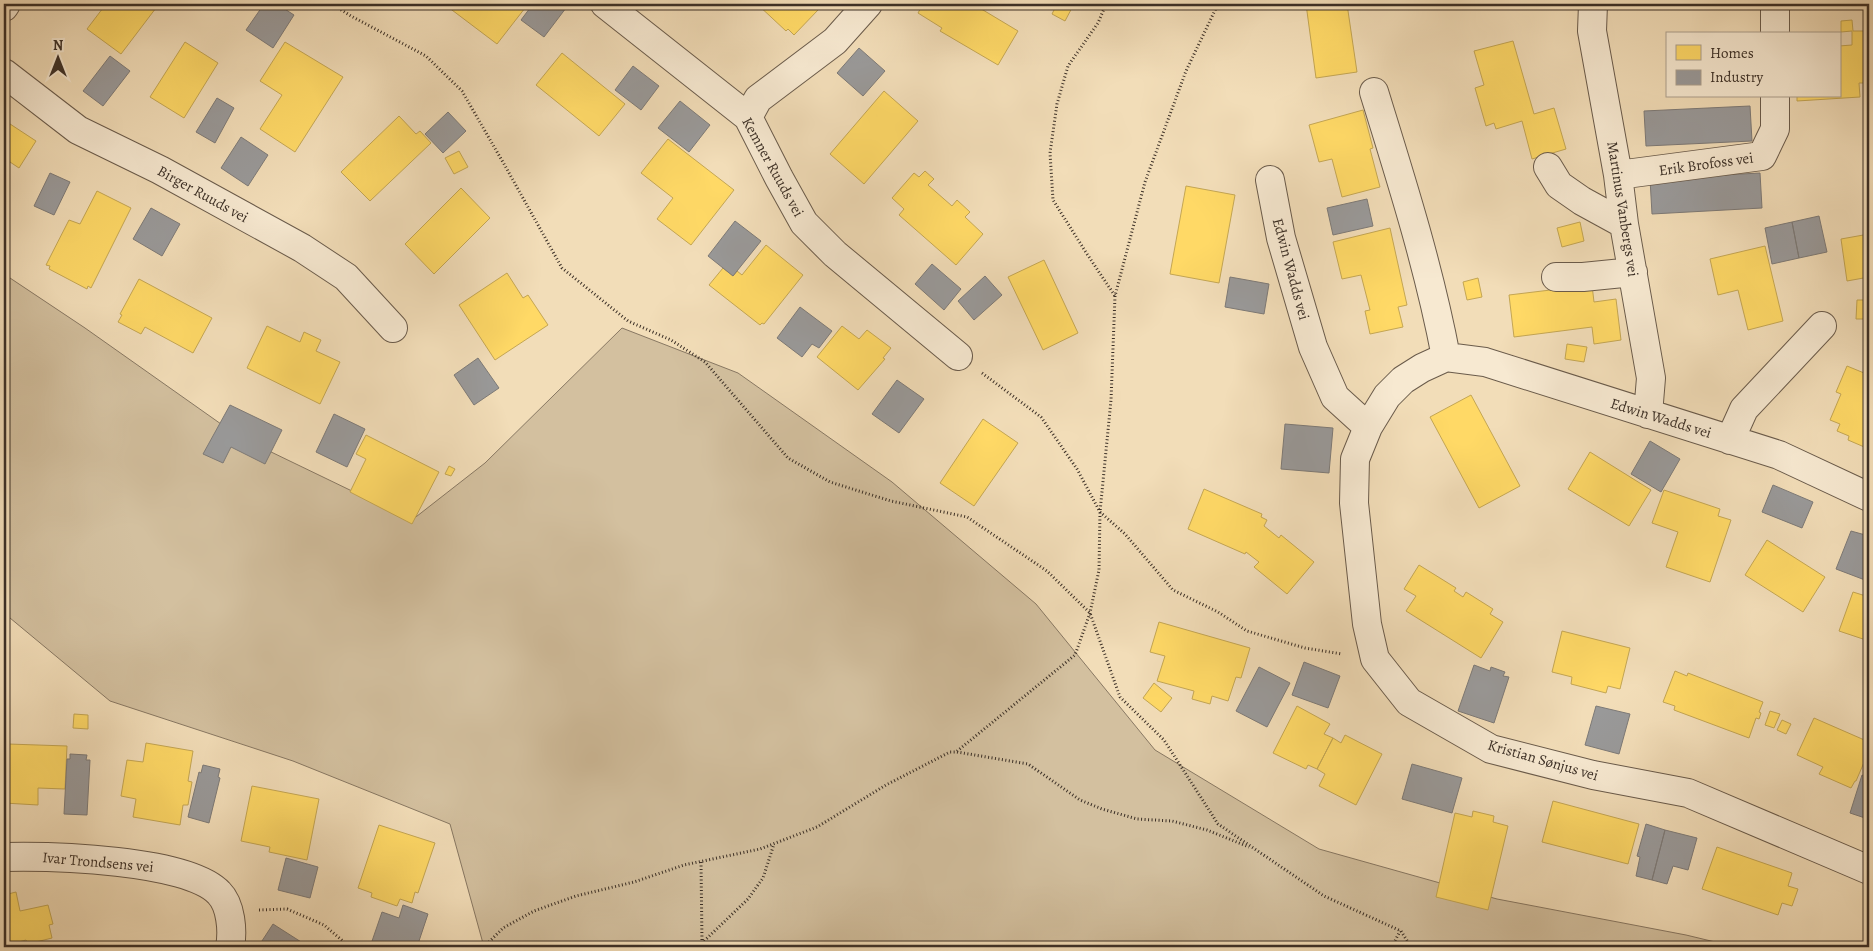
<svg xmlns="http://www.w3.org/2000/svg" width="1873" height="951" font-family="Alegreya,serif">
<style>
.green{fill:#d3c09f;stroke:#887863}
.homes{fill:#ffd966;stroke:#c4a653}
.industry{fill:#999;stroke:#7d7a77}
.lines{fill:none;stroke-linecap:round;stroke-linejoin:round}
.street-casing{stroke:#6a5b4b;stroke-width:30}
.path{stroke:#3c3027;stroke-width:3;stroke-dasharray:1 2.5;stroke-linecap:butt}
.street{stroke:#f7e9d1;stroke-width:28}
.labels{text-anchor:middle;stroke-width:5;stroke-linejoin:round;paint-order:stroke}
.street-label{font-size:15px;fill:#3c3027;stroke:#f7e9d1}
</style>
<rect width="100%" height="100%" fill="#f2ddb8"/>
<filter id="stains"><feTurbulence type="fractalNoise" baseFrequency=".004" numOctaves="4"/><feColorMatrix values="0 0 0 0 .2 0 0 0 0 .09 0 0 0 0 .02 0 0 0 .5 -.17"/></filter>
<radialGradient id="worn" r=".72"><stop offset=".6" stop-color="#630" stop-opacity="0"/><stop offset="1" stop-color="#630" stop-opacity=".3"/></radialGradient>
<path class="green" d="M4,274L85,328L238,436L412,520L485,463L622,328L738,373L892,482L1036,604L1155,750L1319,849L1497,899L1686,935L1736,947H484L450,824L293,761L110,701L4,613Z"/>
<path class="homes" d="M106,4H159L121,54L87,29Z
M444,4H519L525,8L497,44Z
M757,4H812L818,10L794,35L788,29L786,31Z
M923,4H973L1018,31L998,65L940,31L942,28L918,13Z
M1057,4H1074L1065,21L1052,14Z
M1306,4H1347L1357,72L1316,78Z
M1852,20L1853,31H1869V83H1859L1860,97L1797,101V96H1839V46L1852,45V31L1841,32V21Z
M1513,41L1534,114L1554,108L1566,149L1532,159L1522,121L1496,129L1494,123L1486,126L1475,88L1484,85L1474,51Z
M185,42L218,63L184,118L150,97Z
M285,42L343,77L295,152L260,129L282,95L260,81Z
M562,53L625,104L599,136L536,85Z
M884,91L918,121L864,184L830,154Z
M1363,110L1373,148L1370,149L1380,187L1342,197L1332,159L1319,162L1309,125Z
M399,116L416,134L420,131L431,143L370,201L341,172Z
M7,122L36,141L19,168L10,162L4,171V127Z
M668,139L734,190L691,245L657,219L673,198L641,173Z
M459,151L468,167L454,174L445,158Z
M925,171L934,179L928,185L952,206L957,200L970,212L965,217L983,234L956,265L899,215L904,209L892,198L914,173L919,177Z
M1186,186L1235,195L1219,283L1170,274Z
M461,188L490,218L434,274L405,244Z
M97,191L131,208L91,288L88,286L87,289L49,269L50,266L46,265L69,220L80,224Z
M1580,222L1584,241L1562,247L1557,228Z
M1390,228L1407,305L1398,307L1403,327L1370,334L1365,311L1370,310L1361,275L1342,279L1333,242Z
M1869,234V277L1847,281L1841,239Z
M766,245L803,275L764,324L762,323L760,325L709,285L723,268L733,276L737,271L742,275Z
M1765,246L1783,321L1748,330L1738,290L1718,295L1710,259Z
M1044,260L1078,333L1043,350L1008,277Z
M507,273L523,298L528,295L548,325L495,360L459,305Z
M1478,278L1482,297L1467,300L1463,282Z
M139,279L212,318L193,353L145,327L141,334L118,322L122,315L120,314Z
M1592,285L1594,302L1616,299L1621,340L1594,344L1592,327L1514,337L1509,295Z
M1857,300H1869L1868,319H1856Z
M267,326L300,342L304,332L321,340L316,351L340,362L320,404L247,368Z
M842,326L859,339L867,330L891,348L883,358L885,359L858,390L817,357Z
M1567,344L1587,347L1584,362L1565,359Z
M1847,366L1869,375V449L1848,440L1849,436L1837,431L1840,424L1830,420L1841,394L1836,392Z
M1471,395L1520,486L1479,508L1430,417Z
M983,419L1018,443L974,506L940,483Z
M366,435L439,472L412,524L350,492L366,459L356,454Z
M1590,452L1651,490L1629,526L1568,489Z
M449,466L455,469L451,476L445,474Z
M1204,489L1262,514L1261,517L1267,520L1264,526L1279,538L1281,535L1314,562L1287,594L1254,567L1259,562L1246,552L1245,554L1188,529Z
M1664,490L1720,509L1718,516L1731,520L1710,582L1666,567L1678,532L1652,523Z
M1767,540L1825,577L1803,612L1745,575Z
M1419,565L1456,588L1454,591L1463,597L1466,592L1493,609L1490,614L1503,622L1481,658L1406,611L1416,596L1404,589Z
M1853,592L1869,597V641L1839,631Z
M1159,622L1250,648L1241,678L1236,677L1228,701L1212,696L1210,704L1192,699L1194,691L1157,681L1165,656L1150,652Z
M1562,631L1630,648L1620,689L1608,686L1606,693L1571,684L1572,677L1552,672Z
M1675,671L1687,676L1688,673L1763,702L1759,712L1761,713L1759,719L1756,718L1749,738L1674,710L1675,706L1663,702Z
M1154,683L1172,698L1161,712L1143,698Z
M1297,706L1330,724L1324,734L1333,738L1317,769L1308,765L1306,769L1273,753Z
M1770,711L1780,714L1774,728L1765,725Z
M74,714L88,715V729L73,728Z
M1814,718L1869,742V751L1856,781H1855L1851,788L1819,774L1823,767L1797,755Z
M1782,720L1791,724L1786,734L1777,730Z
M1345,735L1382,754L1356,805L1319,786L1325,774L1317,769L1333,738L1341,743Z
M4,738L8,739V744L67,746L65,789L38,788V805L4,803Z
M146,743L193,751L188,781L192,782L188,805H183L180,825L133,817L136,799L121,796L127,760L143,762Z
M252,786L319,799L307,860L269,852L270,847L241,841Z
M1553,801L1639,824L1628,864L1542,842Z
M1473,811L1494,816L1493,822L1508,826L1488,910L1436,897L1455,813L1472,817Z
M379,825L435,843L418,893L415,892L412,903L400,899L397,906L371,897L372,893L358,888Z
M1717,847L1792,873L1788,886L1798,889L1792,906L1782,903L1778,915L1702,889Z
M16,892L20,911L48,905L53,924L49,925L52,938L28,944L26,940L15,943L16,947H4V895Z"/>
<path class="industry" d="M264,4H277L294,15L273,48L246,30Z
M533,4H560L566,8L544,37L521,20Z
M859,48L885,71L863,96L837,73Z
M110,56L130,71L103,106L83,91Z
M633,66L659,86L641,110L615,90Z
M217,98L234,108L215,143L196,132Z
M680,101L710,125L689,152L658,128Z
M1750,106L1752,141L1646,146L1644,111Z
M448,112L466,131L443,153L425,134Z
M241,137L268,155L248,186L221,168Z
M50,173L70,182L54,215L34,206Z
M1760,173L1762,208L1652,214L1650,179Z
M1367,199L1373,226L1333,235L1327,208Z
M151,208L180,224L162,256L133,239Z
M1819,216L1827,252L1799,258L1792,222Z
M735,221L761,241L733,276L708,256Z
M1792,222L1799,258L1772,264L1765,228Z
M932,264L961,289L944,310L915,284Z
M985,276L1002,295L974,320L958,301Z
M1230,277L1269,284L1264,314L1225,307Z
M800,307L832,331L819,348L812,344L802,357L777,338Z
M478,358L499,388L474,405L454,375Z
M897,380L924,399L899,433L872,414Z
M230,405L282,430L265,464L231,447L223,463L203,454Z
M334,414L365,429L347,467L316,452Z
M1285,424L1333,428L1329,473L1281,469Z
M1650,441L1680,459L1661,492L1631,474Z
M1773,485L1813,502L1802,528L1762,512Z
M1851,531L1869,536V571L1865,580L1836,569Z
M1304,662L1340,676L1328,708L1292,695Z
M1474,665L1490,671L1491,667L1505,672L1503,676L1509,677L1494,723L1458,711Z
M1259,667L1290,683L1267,727L1236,711Z
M1596,706L1630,714L1619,754L1585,745Z
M70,754L87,755L86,760H90L87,815L64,814L67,759H70Z
M1412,764L1462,778L1452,813L1402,799Z
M203,765L220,769L218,777L220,778L209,823L188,817L199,772L201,773Z
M1862,775L1869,778V806L1865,818L1850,813Z
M1646,824L1665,830L1652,880L1636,876L1640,857L1637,856Z
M1665,830L1697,838L1688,870L1673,866L1667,884L1652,880Z
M286,858L318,867L310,898L278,890Z
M403,905L428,914L417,947H370L382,912L399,918Z
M273,924L309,947H258Z"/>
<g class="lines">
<defs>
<path id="street" d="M605,4L748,117L779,178L804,223L835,254L958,356
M1593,4L1592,31L1618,175L1624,224L1651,378L1648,414
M1775,4V34
M4,7L6,4
M4,73L78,130L160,170L302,248L346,277L393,328
M1374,92C1401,179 1429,267 1446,357
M748,117L758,99L835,41L868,4
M1548,167L1559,185L1582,201L1624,224
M1618,175L1762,156L1775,129V96
M1270,180L1281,238L1313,347L1335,397L1368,427
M1556,277H1583L1633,272
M1730,440L1744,409L1822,326
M1869,497L1779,455L1485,362L1446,357L1422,368L1403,380L1387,396L1368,427L1355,459L1354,503L1367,624L1375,659L1409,702L1491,749L1593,775L1688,793L1869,870
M4,857C51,856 187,859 219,893C231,905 233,931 230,947"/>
</defs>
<use href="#street" class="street-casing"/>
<path class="path" d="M332,4L351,16L426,56L462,91L504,164L562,268L628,321L671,340L705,362L788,458L830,482L891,501L967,517L1047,571L1090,613L1120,697L1164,740L1218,824L1324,896L1401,931L1411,947
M1106,4L1098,23L1068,66L1057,104L1050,153L1053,200L1087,254L1115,296
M982,373L1041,417L1077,469L1100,512L1125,534L1173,590L1218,612L1247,631L1305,648L1342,654
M957,752L1028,764L1080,800L1102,809L1137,819L1172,821L1207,830L1249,847
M701,862L702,942
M259,910L287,909L324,925L350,947
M484,947L503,928L534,911L576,896L634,882L684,865L760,849L817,827L886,785L950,752H956L1075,655L1090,613L1099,570L1100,512L1111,400L1115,296L1145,182L1186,71L1218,4
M701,947L702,943L748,899L763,878L774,844
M1392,947L1400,931"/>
<use href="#street" class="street"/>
</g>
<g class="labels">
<g class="street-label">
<text transform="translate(1706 164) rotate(-8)" y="5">Erik Brofoss vei</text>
<text transform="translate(773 167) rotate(61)" y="5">Kemner Ruuds vei</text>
<text transform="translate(203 194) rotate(29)" y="5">Birger Ruuds vei</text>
<text transform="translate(1623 209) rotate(81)" y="5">Martinus Vanbergs vei</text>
<text transform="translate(1291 269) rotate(75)" y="5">Edwin Wadds vei</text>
<text transform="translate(1661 418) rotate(17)" y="5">Edwin Wadds vei</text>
<text transform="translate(1543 760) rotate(16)" y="5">Kristian Sønjus vei</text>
<text transform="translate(98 862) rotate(5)" y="5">Ivar Trondsens vei</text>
</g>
</g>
<rect width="1873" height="951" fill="none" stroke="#f2ddb8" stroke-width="20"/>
<rect x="5" y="5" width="1863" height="941" fill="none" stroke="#3c3027" stroke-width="2.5"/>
<rect x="10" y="10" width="1853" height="931" fill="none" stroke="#3c3027"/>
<rect x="1666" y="32" width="175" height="65" fill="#f7e9d1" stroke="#ac9f8d"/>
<rect x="1676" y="45" width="25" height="15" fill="#ffd966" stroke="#ac9f8d"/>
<text x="1710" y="58" font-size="15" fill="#3c3027">Homes</text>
<rect x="1676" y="70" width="25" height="15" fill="#999999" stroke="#ac9f8d"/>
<text x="1710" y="82" font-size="15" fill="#3c3027">Industry</text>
<g transform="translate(58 58)" stroke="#f7e9d1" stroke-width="4" paint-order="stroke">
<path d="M0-4L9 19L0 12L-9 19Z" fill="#3c3027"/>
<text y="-8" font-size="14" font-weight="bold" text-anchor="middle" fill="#3c3027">N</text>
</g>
<rect width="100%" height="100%" filter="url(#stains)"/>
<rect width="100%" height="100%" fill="url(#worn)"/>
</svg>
